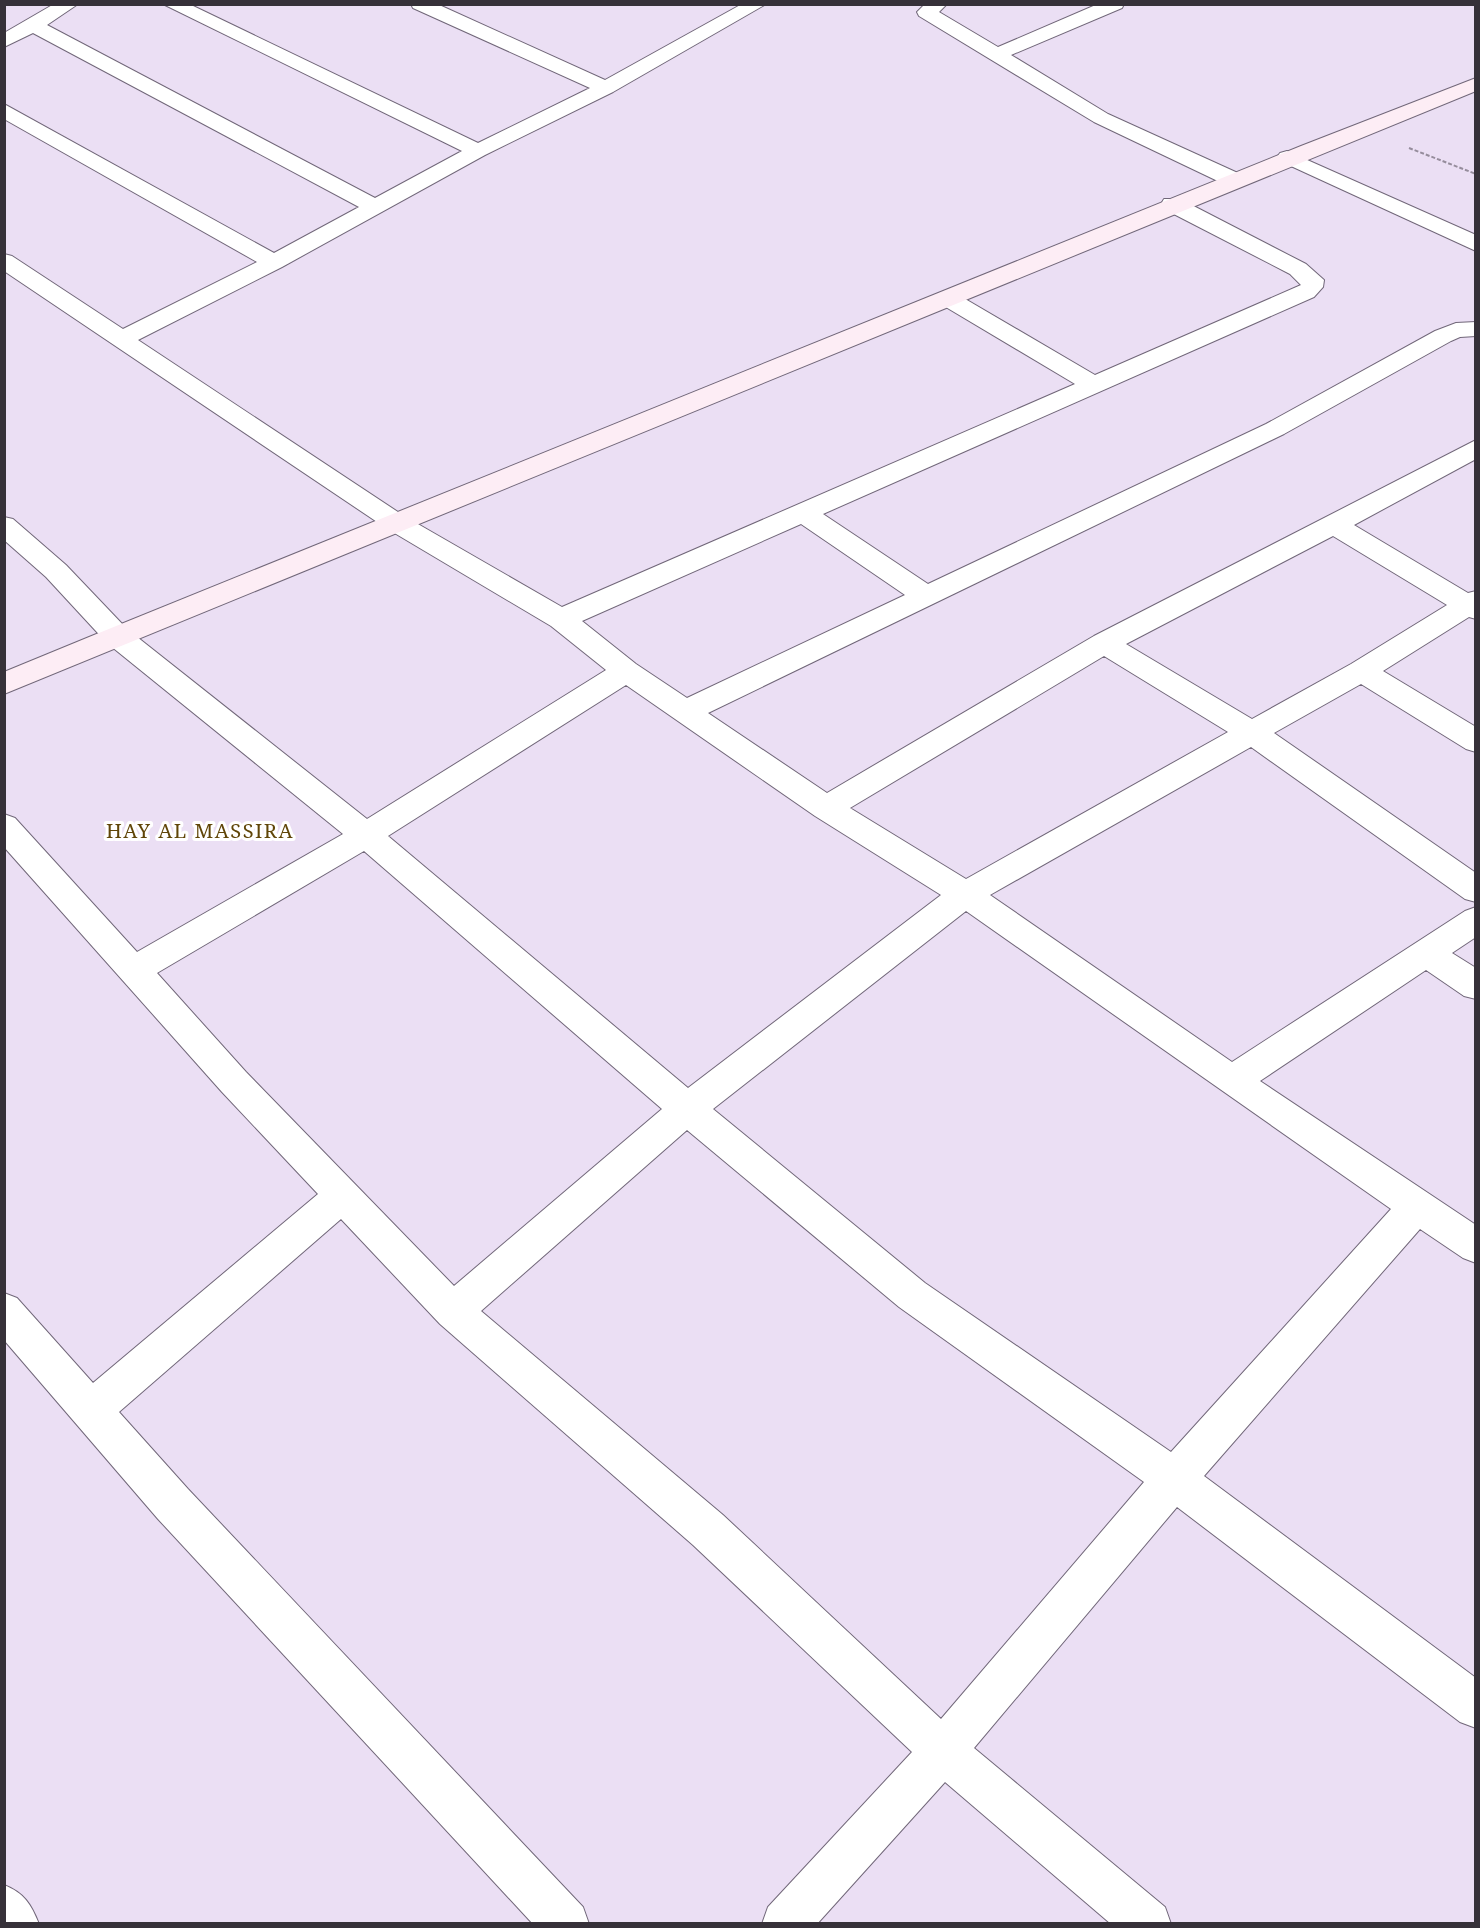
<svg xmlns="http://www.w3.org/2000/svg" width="1480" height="1928" font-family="'Noto Serif',serif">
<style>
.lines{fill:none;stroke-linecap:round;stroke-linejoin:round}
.street-casing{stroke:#716779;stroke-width:2}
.secondary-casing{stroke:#716779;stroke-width:2}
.path{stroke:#968d9c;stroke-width:2;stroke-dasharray:4 2;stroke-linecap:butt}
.street{fill:#fff;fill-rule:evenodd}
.secondary{fill:#fdedf5;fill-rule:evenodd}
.labels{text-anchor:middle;stroke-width:6;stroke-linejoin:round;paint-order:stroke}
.neighbourhood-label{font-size:20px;letter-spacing:1.5px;fill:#604508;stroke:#fff}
</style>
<rect width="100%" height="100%" fill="#ebdff4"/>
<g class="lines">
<defs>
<path id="street" d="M54,4H78L47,25L375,198L462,151L163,4H189L478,143L590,88L413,8L411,4H437L605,80L742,4H766L613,92L485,155L282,267L138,340L404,516L562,607L1075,384L939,303L935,298L939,293H955L1095,375L1301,285L1290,274L1164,209L1161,204L1164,199H1180L1306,264L1324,280L1323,287L1314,297L823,514L928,584L1266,424L1435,331L1456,323L1476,322V336L1460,337L1451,341L1284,434L708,713L827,793L1094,636L1476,440V459L1354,525L1468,593L1476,591V619L1469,617L1383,671L1476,727V752L1466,749L1361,684L1274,733L1476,873V902L1465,899L1251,747L990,895L1232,1062L1465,911L1476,907V937L1452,953L1476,968V999L1464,996L1426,970L1260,1081L1476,1225V1263L1463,1258L1420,1229L1204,1476L1476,1678V1728L1460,1722L1177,1507L974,1748L1165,1907L1171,1924H1111L945,1782L817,1924H762L768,1907L912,1752L693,1545L440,1324L341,1219L119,1412L188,1489L583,1907L589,1924H533L158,1519L4,1340V1293L17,1298L93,1383L318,1194L222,1092L4,847V814L15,818L137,952L343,834L107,643L46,577L4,540V517L13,519L66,565L127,629L367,819L606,670L551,626L386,528L4,271V254L12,256L123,329L257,262L4,119V104L274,253L359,207L33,33L4,47V33ZM801,524L905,595L687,698L636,664L582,621ZM1333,536L1447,605L1351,664L1252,719L1126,644ZM1104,656L1228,732L966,879L850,808ZM626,685L815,816L941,895L688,1088L388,836ZM364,851L662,1109L454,1286L246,1072L157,973ZM966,911L1391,1209L1171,1452L925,1283L713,1109ZM687,1130L899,1307L1144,1482L941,1719L723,1515L481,1311Z
M925,4H947L939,12L998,47L1098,4H1124L1122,8L1011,55L1108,114L1240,174L1243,179L1240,184H1224L1094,122L919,16L917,12Z
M1287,151L1476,235V251L1280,161L1277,157L1280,153Z
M4,1885C24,1893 31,1904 39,1924H4Z"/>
<path id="secondary" d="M1476,78V91L4,694V672L94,635L1301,146Z"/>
</defs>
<use href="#street" class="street-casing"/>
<use href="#secondary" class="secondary-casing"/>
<path class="path" d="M1409,148L1476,174"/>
<use href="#street" class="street"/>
<use href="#secondary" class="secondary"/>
</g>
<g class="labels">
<g class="neighbourhood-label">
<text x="200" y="838">HAY AL MASSIRA</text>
</g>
</g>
<rect width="1480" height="1928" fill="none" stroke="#363139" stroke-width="12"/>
</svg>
